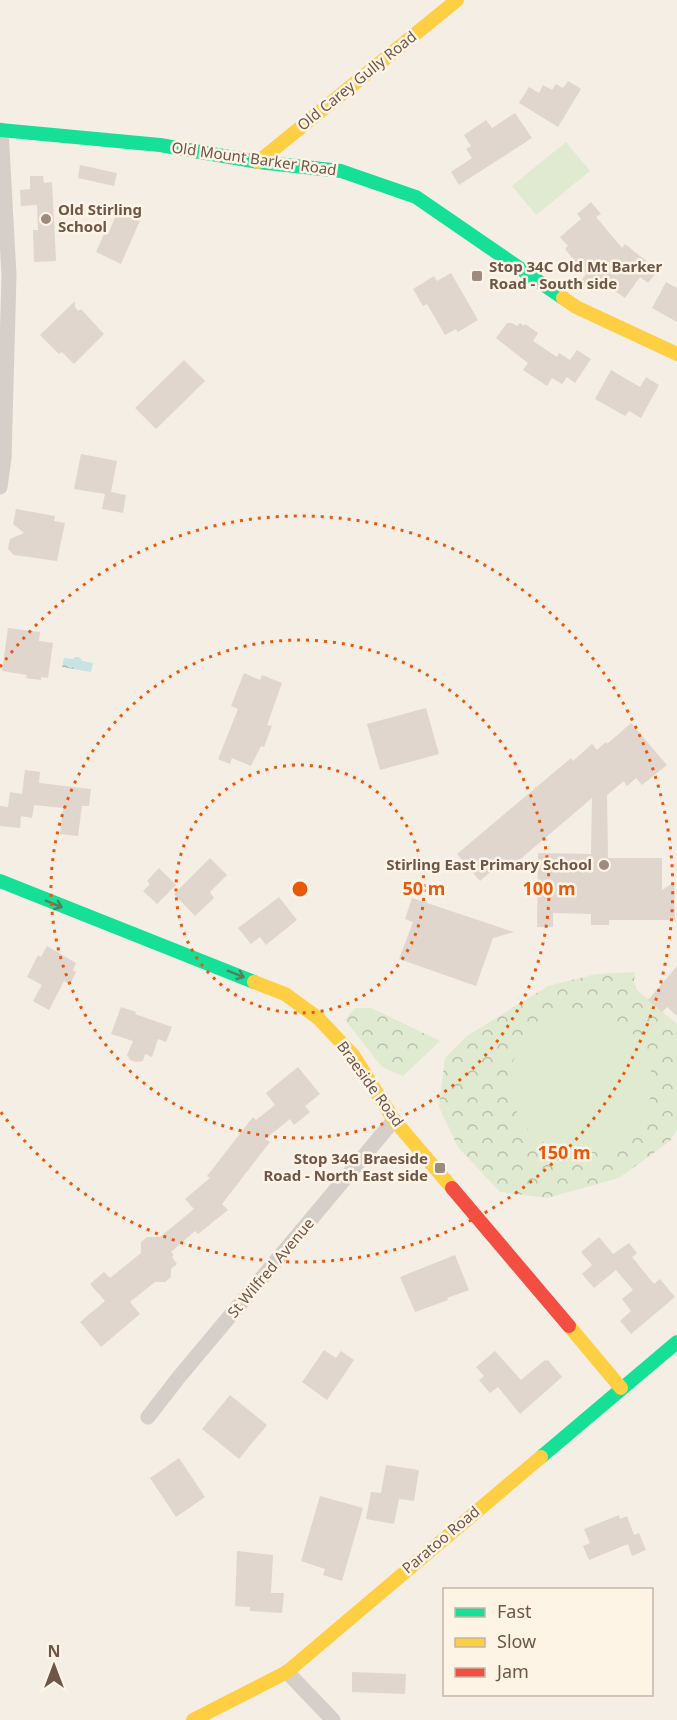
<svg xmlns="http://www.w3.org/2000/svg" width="677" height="1720" font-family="'Noto Sans',sans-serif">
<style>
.park{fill:url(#park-crowns)}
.pitch{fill:#e0ead0}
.water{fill:url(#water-ripples)}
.building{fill:#e0d6ce}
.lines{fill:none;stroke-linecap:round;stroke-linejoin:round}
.street{stroke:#d6cec9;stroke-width:15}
.fast{stroke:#16e098;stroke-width:14}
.slow{stroke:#ffcf43;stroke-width:14}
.jam{stroke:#f24e42;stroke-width:14}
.oneway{stroke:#547f61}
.ring{fill:none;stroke:#e8590c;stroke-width:3;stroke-dasharray:3 6}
.poi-dot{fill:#9e8b80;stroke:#fef4e5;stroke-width:2}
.labels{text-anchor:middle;stroke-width:5;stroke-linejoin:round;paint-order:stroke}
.street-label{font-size:15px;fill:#6f5649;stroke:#fef4e5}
.poi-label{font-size:15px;font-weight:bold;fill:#6f5649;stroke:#fef4e5;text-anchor:start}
.centre{fill:#e8590c;stroke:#fef4e5;stroke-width:3}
.ring-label{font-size:18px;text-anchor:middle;font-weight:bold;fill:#e8590c;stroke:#fef4e5;stroke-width:5;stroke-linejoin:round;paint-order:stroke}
</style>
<defs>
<pattern id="park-crowns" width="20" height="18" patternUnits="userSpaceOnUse" patternTransform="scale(1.5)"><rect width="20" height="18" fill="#e0ead0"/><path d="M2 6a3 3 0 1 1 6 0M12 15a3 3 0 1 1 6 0" fill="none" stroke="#bac0ab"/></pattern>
<pattern id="water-ripples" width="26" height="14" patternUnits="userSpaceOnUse" patternTransform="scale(1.5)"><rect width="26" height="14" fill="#c9e2e3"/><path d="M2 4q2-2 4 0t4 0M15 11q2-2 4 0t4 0" fill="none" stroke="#a7baba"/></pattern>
</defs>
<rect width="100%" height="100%" fill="#f4eee5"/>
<path class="park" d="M635,972L634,982L637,990L677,1024V1130L670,1141L619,1178L547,1198L500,1192L458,1147L439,1107L445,1058L467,1036L548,986L596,974Z
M355,1008H371L440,1041L403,1076L382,1067L345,1020Z"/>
<path class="pitch" d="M566,142L590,171L536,215L512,186Z
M510 1082a71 71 0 1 1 142 0a71 71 0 1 1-142 0Z"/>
<path class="water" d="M75,657H79L83,661L93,663L91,672L62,667L64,658L73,659Z"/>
<path class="building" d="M568,81L581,89L558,127L519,103L529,87L539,93L543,85L552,90L556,84L563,88Z
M515,113L532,138L459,185L451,172L472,158L466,149L471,146L464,135L486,120L492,128Z
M80,165L117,173L114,186L78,178Z
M30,176H43L44,183L52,182L56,261L34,262L33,230H38L37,205L21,206L20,190L30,189Z
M591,202L601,214L596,217L622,248L625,244L658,270L648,283L640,277L625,298L600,281L592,292L580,283L586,274L565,249L568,246L560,237L581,219L577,214Z
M120,206L142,216L121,264L96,252L105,232L108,234Z
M451,273L478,320L458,332L456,329L445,335L427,304L423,306L413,289L434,276L437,281Z
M666,282L677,288V322L652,308Z
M75,301V307L78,311L81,309L104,334L74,364L62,352L59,354L40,335Z
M507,323H512L517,326L520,323L524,326L525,324L538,333L533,341L557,357L559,353L570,360L577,350L591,359L575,383L567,377L562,384L552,378L547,386L523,370L528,363L496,338Z
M184,360L205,381L156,429L135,408Z
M611,370L640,387L646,377L659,385L641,418L629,411L625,416L595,399Z
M81,454L117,461L111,492L126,495L123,513L102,509L105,494L74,489Z
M16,509L55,516L54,521L65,523L57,561L14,555L8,549L10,539L24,533L13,524Z
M8,628L40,632L39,641L53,643L48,678L41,677V680L26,678L27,675L2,671Z
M244,673L260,680L262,675L282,683L267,725L272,726L264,747L261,746L251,766L232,758L230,764L218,759L238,709L231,706Z
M426,708L439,754L380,770L367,724Z
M631,723L667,765L642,785L636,778L627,786L624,781L607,795L608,858H662V890L674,882L675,920H609V925H591V914L553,913V927H537L538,853L591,854L592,798L504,873L496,867L480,881L457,854L571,758L573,761L592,744L597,750L606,742L607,744Z
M25,770L40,772L39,783L91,789L89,806H82L78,836L60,834L63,808L34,805L32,818L21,816L20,828L0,826V806L8,807L10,792L22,794Z
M210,858L227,875L210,892L214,898L195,916L174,894Z
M159,868L176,885L157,904L143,891L150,884L147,881Z
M279,897L297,920L266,945L260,937L251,944L238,928Z
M412,898L514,932L493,938L476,986L399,959L413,922L405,919Z
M47,946L76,963L73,970L76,972L70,984L64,981L49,1010L33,1001L42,985L27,977L38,955L41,957Z
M677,966V1016L667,1007L662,1012L648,1000Z
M121,1007L136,1012L135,1014L172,1027L166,1042L158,1039L152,1057L145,1054L143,1061L136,1062L130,1060L127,1055L133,1041L111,1034Z
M298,1067L320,1094L305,1106L310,1112L294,1125L290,1119L265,1139L270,1142L222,1204L228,1210L198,1234L195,1231L171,1252L174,1255L172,1257L177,1264L171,1269V1277L165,1282H155L130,1302L140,1314L101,1347L80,1322L105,1301L90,1284L104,1272L110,1278L141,1253V1242L147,1237H160L194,1209L185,1199L210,1178L207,1176L253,1117L256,1120L275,1105L266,1093Z
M599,1237L613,1254L629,1243L637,1253L632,1257L654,1284L660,1279L675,1297L631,1334L620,1321L631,1311L622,1299L633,1290L616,1270L594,1288L582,1274L592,1265L581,1252Z
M455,1255L469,1290L447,1298L448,1300L415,1312L400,1277Z
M324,1350L336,1358L341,1351L354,1360L327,1400L302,1382Z
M495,1351L521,1380L545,1360L546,1361L548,1360L562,1377L520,1414L498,1387L490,1393L479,1380L484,1376L476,1367Z
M230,1395L267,1425L239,1459L202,1429Z
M179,1458L205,1497L176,1517L150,1478Z
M386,1465L419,1470L414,1501L399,1499L394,1524L366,1519L371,1492L381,1493Z
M320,1496L363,1508L342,1581L323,1575L325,1569L301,1561Z
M619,1515L620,1519L627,1516L634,1535L639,1533L646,1550L632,1556L628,1544L589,1560L583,1546L590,1543L584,1529Z
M237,1551L273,1555L271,1593H284L282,1613L250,1611V1607L235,1606Z
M352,1672L406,1674L405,1694L352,1692Z"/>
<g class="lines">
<path class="street" d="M0,487L4,458L9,275L1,130
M148,1417L179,1377L394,1120
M287,1672L333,1720"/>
<path class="fast" d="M0,130L160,145L258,162L341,171L416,197L563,298
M0,881L254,982
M541,1457L677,1342"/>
<path class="slow" d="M258,162L457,0
M563,298L576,307L677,354
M254,982L285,994L318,1018L353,1055L394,1120L452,1188
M569,1326L621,1388
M193,1720L287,1672L541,1457"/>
<path class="jam" d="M452,1188L569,1326"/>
</g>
<defs><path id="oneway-shaft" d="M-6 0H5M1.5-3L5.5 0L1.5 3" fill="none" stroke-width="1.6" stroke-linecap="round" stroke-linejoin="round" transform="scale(1.5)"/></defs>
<g class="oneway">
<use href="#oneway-shaft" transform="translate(54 904) rotate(22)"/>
<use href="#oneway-shaft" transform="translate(236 974) rotate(22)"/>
</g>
<g class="ring">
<circle cx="300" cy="889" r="124"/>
<circle cx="300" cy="889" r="249"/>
<path d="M0 667A373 373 0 1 1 0 1111"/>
</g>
<g class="poi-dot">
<circle cx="46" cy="219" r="6"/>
<rect x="471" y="270" width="12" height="12" rx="3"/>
<circle cx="604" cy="865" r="6"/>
<rect x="434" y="1162" width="12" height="12" rx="3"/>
</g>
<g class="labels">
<g class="street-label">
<text transform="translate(357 81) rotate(-39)" y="5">Old Carey Gully Road</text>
<text transform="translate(254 159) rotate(8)" y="5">Old Mount Barker Road</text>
<text transform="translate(370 1084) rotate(54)" y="5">Braeside Road</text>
<text transform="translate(271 1268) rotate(-50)" y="5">St Wilfred Avenue</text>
<text transform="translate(441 1540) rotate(-40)" y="5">Paratoo Road</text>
</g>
<g class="poi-label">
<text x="58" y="215">Old Stirling<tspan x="58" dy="17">School</tspan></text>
<text x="489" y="272">Stop 34C Old Mt Barker<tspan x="489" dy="17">Road - South side</tspan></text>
<text x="592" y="870" text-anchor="end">Stirling East Primary School</text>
<text x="428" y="1164" text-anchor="end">Stop 34G Braeside<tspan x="428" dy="17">Road - North East side</tspan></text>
</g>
</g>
<circle cx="300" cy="889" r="9" class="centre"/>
<g class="ring-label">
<text x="424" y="895">50 m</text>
<text x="549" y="895">100 m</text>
<text x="564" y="1159">150 m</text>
</g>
<rect x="443" y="1588" width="210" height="108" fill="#fef4e5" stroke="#c5b5a7" stroke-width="1.5"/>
<rect x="455" y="1608" width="30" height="9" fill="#16e098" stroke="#c5b5a7" stroke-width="1.5"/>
<text x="497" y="1618" font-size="18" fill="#6f5649">Fast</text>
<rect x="455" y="1638" width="30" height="9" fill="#ffcf43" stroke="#c5b5a7" stroke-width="1.5"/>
<text x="497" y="1648" font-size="18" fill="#6f5649">Slow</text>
<rect x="455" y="1668" width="30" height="9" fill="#f24e42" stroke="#c5b5a7" stroke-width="1.5"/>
<text x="497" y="1678" font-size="18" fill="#6f5649">Jam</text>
<g transform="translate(54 1666)" stroke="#fef4e5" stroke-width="4.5" paint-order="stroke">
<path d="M0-4.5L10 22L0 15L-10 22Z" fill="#6f5649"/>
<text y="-9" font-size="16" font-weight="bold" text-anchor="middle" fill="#6f5649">N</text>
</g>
</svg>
